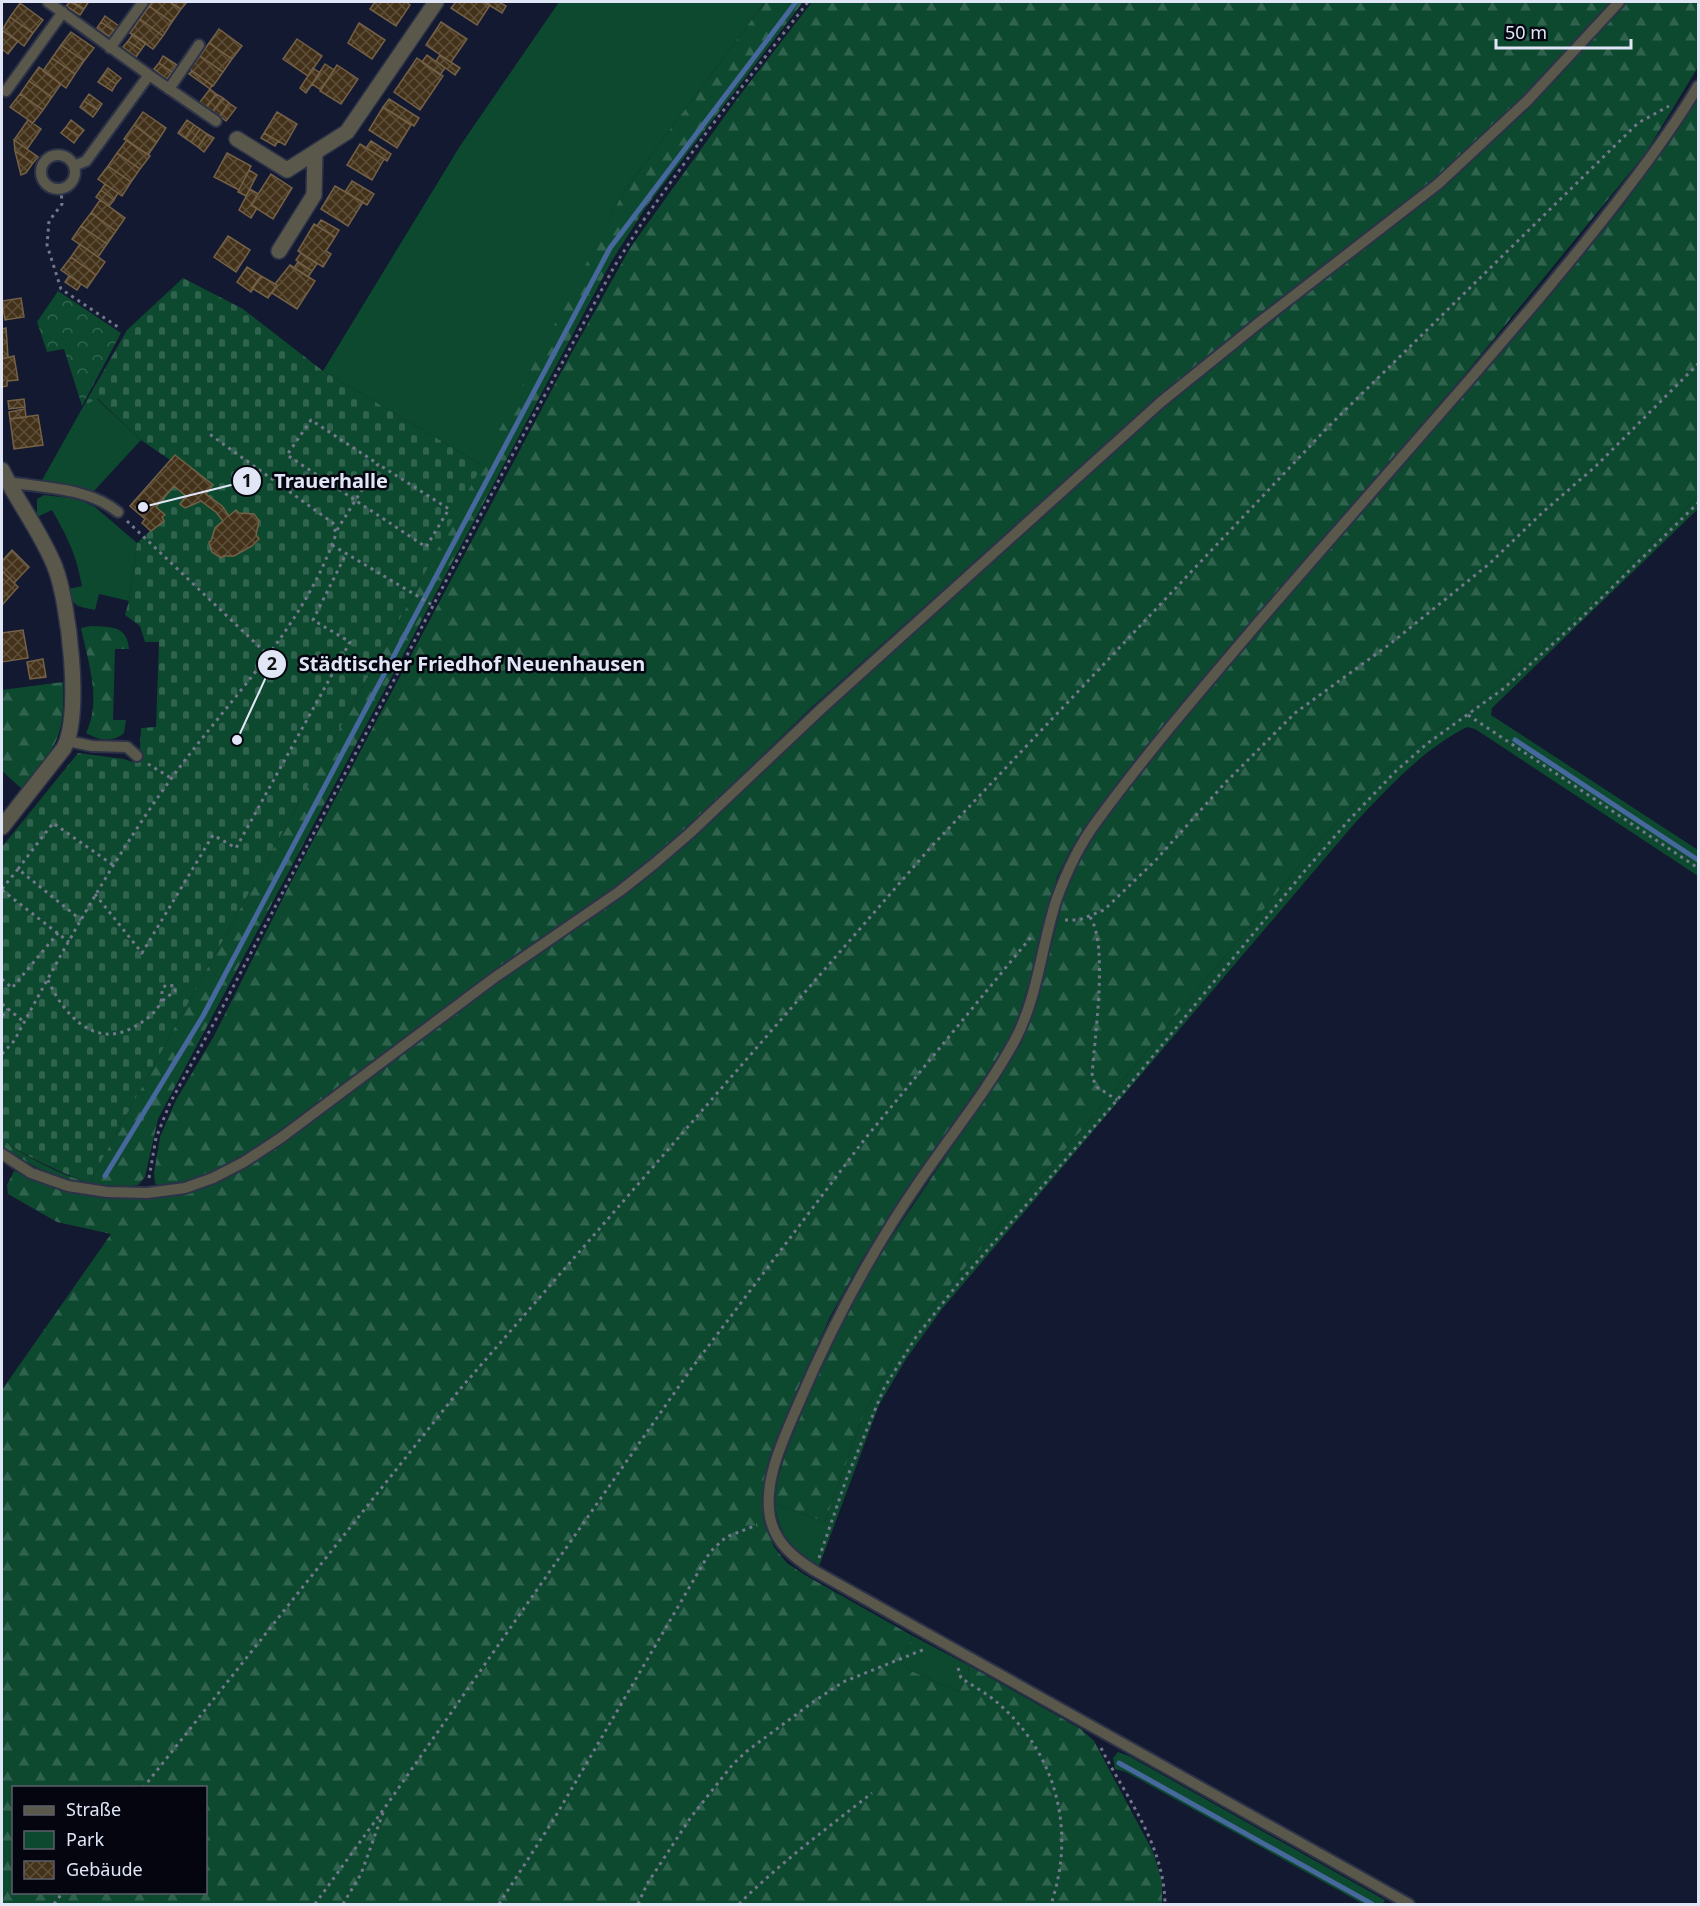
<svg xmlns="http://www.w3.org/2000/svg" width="1700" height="1906" font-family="'Noto Sans',sans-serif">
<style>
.green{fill:#0d492f}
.forest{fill:url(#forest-firs);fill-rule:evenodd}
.cemetery{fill:url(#cemetery-stones)}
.park{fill:url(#park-crowns)}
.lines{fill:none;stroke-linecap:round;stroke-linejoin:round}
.stream{stroke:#47689d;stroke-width:5}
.building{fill:url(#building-cross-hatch);stroke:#746147;stroke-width:1.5}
.service-casing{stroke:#2c3248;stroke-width:14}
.minor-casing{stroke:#2c3248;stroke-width:18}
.path{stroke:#72778b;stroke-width:3;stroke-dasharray:3 4.5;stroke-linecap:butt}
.service{stroke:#59584b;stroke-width:10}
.minor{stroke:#59584b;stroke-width:15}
.leader{fill:none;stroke:#e1e6f7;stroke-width:2}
.callout-dot{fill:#e1e6f7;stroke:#04050e;stroke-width:2}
.mark-label{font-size:18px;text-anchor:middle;font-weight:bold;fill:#111}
.callout-label{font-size:20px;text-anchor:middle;font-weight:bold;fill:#e1e6f7;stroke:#04050e;stroke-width:5;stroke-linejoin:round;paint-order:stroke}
</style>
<defs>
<pattern id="forest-firs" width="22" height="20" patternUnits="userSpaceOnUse" patternTransform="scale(1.5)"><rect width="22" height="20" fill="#0d492f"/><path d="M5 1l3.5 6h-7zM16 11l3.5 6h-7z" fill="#30634e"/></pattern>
<pattern id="cemetery-stones" width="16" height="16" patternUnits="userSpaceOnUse" patternTransform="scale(1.5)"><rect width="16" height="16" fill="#0d492f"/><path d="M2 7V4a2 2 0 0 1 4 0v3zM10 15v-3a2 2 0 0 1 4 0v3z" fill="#30634e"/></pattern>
<pattern id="park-crowns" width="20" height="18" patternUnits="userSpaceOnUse" patternTransform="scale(1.5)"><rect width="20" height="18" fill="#0d492f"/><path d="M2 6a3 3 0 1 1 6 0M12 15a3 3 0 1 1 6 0" fill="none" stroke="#30634e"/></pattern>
<pattern id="building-cross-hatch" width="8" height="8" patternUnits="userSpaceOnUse" patternTransform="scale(1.5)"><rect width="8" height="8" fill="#433219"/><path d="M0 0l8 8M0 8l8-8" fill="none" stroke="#5e503b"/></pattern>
</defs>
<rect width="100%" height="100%" fill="#131930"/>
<path class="green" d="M559,2H765L623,193L482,465L323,371L460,146Z
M97,399L141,440L94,491L41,482L84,405Z
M44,495L78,499L95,507L137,543L129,601L99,594L95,610C78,606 73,608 68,589L82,586C76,554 68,538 52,510L37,517V499Z
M1698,496V509L1492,708L1491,715L1698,850V876L1475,729L1467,727C1422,750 1388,788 1354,824L942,1309L906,1359L879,1405L818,1569C793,1549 779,1537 775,1504L825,1522L863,1416L897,1354L930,1309L1101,1107L1313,849L1381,774L1437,730L1470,709L1515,672L1591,604Z
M911,1635L968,1665L969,1675L959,1692L909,1670L903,1663L901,1654L912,1643Z
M1118,1752L1129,1756L1385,1900L1383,1904H1363L1126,1772L1115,1769L1113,1758Z"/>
<path class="forest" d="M765,2H803L646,207L611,262L158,1119L145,1177L138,1185L132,1186C118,1186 102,1187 89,1185C57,1180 28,1165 2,1146V1139C28,1159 58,1173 89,1183L413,595L623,193Z
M812,2H1612L1511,112L1430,187L1272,306L1146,408L813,706L716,800L629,879L503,964L252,1151L191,1183L157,1185L155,1183L154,1173L160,1137L176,1100L214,1036L290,884L566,363L630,248L737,99Z
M1627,2H1695L1698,5V67L1645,154L1466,373L1184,700L1094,817L1070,851L1057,877L1036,962L1017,1021L1003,1051L908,1188L861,1261L830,1317L807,1368L771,1460L764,1485L762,1505L764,1523L774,1547L787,1563L805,1575L911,1635L912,1643L901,1654L903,1663L909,1670L959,1692L969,1675L968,1665L1081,1729L1094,1741L1153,1852L1162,1881V1904H2V1390L111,1234L57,1222L8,1194L7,1185L14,1171L51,1186L72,1193L95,1197L129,1198L204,1186L573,929L818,719L1192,381L1445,184L1559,77L1597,33ZM14,1788H206V1892H14Z
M1698,98V496L1591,604L1515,672L1470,709L1437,730L1381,774L1313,849L1101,1107L930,1309L897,1354L863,1416L825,1522L775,1504L777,1481L787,1449L817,1376L852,1303L885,1247L1021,1044L1040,990L1063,900L1072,874L1097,829L1158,751L1290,595L1490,365L1623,206Z
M91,626C111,627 127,625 129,649H115L113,720H126L124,733C113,743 98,740 86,733C102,700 88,662 81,628Z
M63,682C65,739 56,746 22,789L2,771V690Z"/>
<path class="cemetery" d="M183,278L243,309L323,371L482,465L413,595L89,1183C58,1171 29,1159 2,1139V847L78,753L124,759L132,762L140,751L141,728L156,727L159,642H145L140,626L125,615L129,601L137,543L150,531L142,523L145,519L130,506L170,460L141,440L98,399L84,405L127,330Z"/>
<path class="park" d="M58,291L121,333L82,406L64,349L47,352L37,322Z"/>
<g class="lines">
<path class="stream" d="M1515,740L1698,860
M105,1176L203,1016L610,248L796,2
M1119,1763L1372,1904"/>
</g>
<path class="building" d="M70,2L84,9L80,15L66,6Z
M73,2H85L88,3L84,9Z
M153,2H170L181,9L172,22L149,6Z
M170,2H187L181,9Z
M375,2H406L410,5L396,26L370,9Z
M456,2H484L490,5L477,25L451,8Z
M484,2H499L506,6L502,13Z
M20,3L43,20L33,33L10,17Z
M149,6L172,22L163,36L140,19Z
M105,16L119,26L114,31L101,22Z
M10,17L33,33L24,46L2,30Z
M140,19L163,36L153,49L130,33Z
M101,22L114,31L110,37L97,28Z
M441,22L467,39L451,62L426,45Z
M359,23L385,40L372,59L348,43Z
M219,29L242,46L232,59L209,43Z
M2,30L18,41L8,54L2,49Z
M71,32L94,48L84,61L61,45Z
M133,34L146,43L141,50L128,41Z
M297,39L322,56L308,76L283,59Z
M128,41L141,50L136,57L123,47Z
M209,43L232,59L223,72L200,56Z
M61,45L84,61L75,74L52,58Z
M427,55L445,68L440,75L422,62Z
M440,55L460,68L455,75L436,61Z
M163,56L177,65L172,72L159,63Z
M200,56L223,72L213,86L190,69Z
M52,58L75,74L66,88L43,71Z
M417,58L443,76L420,110L394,92Z
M159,63L172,72L167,79L154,69Z
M325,64L334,70L321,90L312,84Z
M337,65L358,79L341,104L320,91Z
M39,67L61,84L52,97L29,81Z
M108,68L121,78L116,84L103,75Z
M313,68L320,73L306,93L300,88Z
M192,71L212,85L210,89L189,74Z
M103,75L116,84L112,91L98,82Z
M29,81L52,97L43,110L20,94Z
M210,89L216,94L207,107L200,102Z
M20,94L43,110L33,123L10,107Z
M89,94L102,104L98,110L84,101Z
M216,94L223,98L213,111L207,107Z
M223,98L229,103L220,116L213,111Z
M389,99L419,118L414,126L383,107Z
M84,101L98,110L93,117L80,107Z
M229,103L236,108L226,121L220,116Z
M383,107L411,125L397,148L369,130Z
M143,112L166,128L157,142L134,125Z
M277,112L297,124L285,145L264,133Z
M28,120L41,129L27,149L14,140Z
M71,120L84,130L79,136L66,127Z
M187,120L194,125L185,138L178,133Z
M134,125L157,142L148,155L124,139Z
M194,125L200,129L191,142L185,138Z
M66,127L79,136L74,143L61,133Z
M200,129L207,134L198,147L191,142Z
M264,133L278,141L275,146L261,138Z
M207,134L214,138L204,152L198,147Z
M14,140L38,157L33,163L15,151Z
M127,140L150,156L140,169L117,153Z
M371,141L391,154L387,161L366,148Z
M360,144L384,159L372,180L347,165Z
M15,151L33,163L26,173L21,175Z
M117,153L140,169L131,182L108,166Z
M227,153L251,166L239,190L214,177Z
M108,166L131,182L122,196L98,179Z
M249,170L257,175L246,196L238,192Z
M271,174L292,188L273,219L251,205Z
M352,181L374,194L367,205L345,192Z
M105,184L118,193L114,200L101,190Z
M335,186L363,202L348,226L321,209Z
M250,189L258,194L251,205L257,208L251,218L239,210Z
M101,190L114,200L109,206L96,197Z
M100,200L125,218L116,231L91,213Z
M91,213L116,231L107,244L81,226Z
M321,220L339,230L335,237L317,226Z
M314,224L335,237L326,251L331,254L323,267L298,251Z
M81,226L107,244L98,257L72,239Z
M228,236L250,250L236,272L214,257Z
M80,244L105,262L96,275L71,257Z
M301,253L317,264L312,271L296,260Z
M71,257L96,275L87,288L61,270Z
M298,262L312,271L308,277L294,268Z
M290,265L315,281L297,309L272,293L277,285L275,284Z
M247,267L261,276L251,292L237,282Z
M69,276L81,284L77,290L65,282Z
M261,276L277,285L268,298L252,288Z
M21,298L24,317L5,320L2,301Z
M6,328L8,357L2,359V329Z
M14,356L18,380L7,381V386L2,387V359Z
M24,399L25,407L9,409L8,401Z
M25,409L26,417L10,419L9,412Z
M38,415L43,445L14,449L10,419Z
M175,455L213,485L206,494L222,506L229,516L236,510L239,513L254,514L259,521L256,535L259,539L252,546L234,556H223L221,558L212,552L209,542L211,541L215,528L223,521L216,512L201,501L185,508L180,504L186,496L174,486L156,507L165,515L162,517L164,521L151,531L142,523L145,519L130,506Z
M12,550L29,567L14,583L2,571V561Z
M2,571L18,587L2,605Z
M23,630L28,658L2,662V633Z
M43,659L46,677L30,679L27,662Z"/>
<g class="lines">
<defs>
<path id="service" d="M48,2L149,75L216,121
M110,48L143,2
M169,89L199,45
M6,91L63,12
M41 172a17 17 0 1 1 34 0a17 17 0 1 1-34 0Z
M74,166L86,161L149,75
M8,482C44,488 89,488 118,512
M68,741L92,746L127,747L137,756
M2,1154L31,1173L68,1186L107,1192L147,1193L185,1188L213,1178L244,1162L282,1137L494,978L620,891L654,864L690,833L821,709L1161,402L1260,322L1438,184L1527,101L1619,2
M1409,1904L815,1571C794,1558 775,1543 770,1517C763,1480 784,1438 798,1405C831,1327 871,1252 919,1182C951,1135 988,1090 1015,1040C1038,996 1041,948 1056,901C1066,873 1079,845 1097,821C1149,750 1206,684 1263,617C1332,537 1401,458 1471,378C1524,317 1577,255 1626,190C1652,156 1677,122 1698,86"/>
<path id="minor" d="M237,139L287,170L347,132L436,2
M279,251L314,195L315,153
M2,470C18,503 41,532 55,567C69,603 82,715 64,748L2,827"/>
</defs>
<use href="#service" class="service-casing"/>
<use href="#minor" class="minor-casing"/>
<path class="path" d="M61,188L62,204L49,221L47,245L61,289L121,329
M127,521L269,656
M337,530L378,464L311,420L287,455L426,547L449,509L378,464
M332,545L434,606
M1468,715L1698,868
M148,764L171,778
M18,869L53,823L113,865
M2,889L18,869L81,920
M2,890L69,942
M95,894L142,953L213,835L236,848L350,642L313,620L346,554
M1090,917C1109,945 1094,1040 1092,1077L1097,1087L1117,1100
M1065,920H1079L1104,910L1155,861L1225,783L1295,713L1390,644L1489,564L1543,512L1596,466L1698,364
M2,979L12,988L58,933
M48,980C62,1012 93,1049 132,1028C143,1022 154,1015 160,1004C163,999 161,993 163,987L167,985L175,986V991L162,1001
M2,1004L24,1022
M2,1016L8,1009
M2,1054L14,1041C62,952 110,864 168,783C227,701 302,631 336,534L333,523L208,433
M149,1178L156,1138L170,1103L221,1010L501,476L614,267L645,218L709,129L808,2
M819,1558L846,1480L884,1388L916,1337L957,1285L1117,1100L1303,873L1349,820L1396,771L1428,743L1503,689L1578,621L1698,503
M958,1668L961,1678C973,1686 988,1694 999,1704C1057,1755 1076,1832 1051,1904
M1101,1748C1127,1799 1164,1844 1165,1904
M143,1788L461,1388L931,847L1328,427L1638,123L1669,106
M54,1904L63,1892
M315,1904L386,1806L691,1369L864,1140L1031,937
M343,1904L361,1874L384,1810
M499,1904L554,1819L710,1552L726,1537L757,1525
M638,1904L647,1884L691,1817L733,1764L747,1751L813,1702L843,1682L925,1649
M739,1904C780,1863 826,1829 872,1793"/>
<use href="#service" class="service"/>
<use href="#minor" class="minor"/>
</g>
<path class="leader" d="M143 507L247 481M237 740L272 664"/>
<g class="callout-dot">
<circle cx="143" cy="507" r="6"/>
<circle cx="237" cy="740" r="6"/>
<circle cx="247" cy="481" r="15"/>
<circle cx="272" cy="664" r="15"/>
</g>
<g class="mark-label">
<text x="247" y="487">1</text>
<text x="272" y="670">2</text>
</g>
<g class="callout-label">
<text x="331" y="488">Trauerhalle</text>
<text x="472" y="671">Städtischer Friedhof Neuenhausen</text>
</g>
<rect width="1700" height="1906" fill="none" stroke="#e1e6f7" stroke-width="6"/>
<rect x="12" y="1786" width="195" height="108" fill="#04050e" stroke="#5c5f6b" stroke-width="1.5"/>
<rect x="24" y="1806" width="30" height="9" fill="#59584b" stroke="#5c5f6b" stroke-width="1.5"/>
<text x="66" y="1816" font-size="18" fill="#e1e6f7">Straße</text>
<rect x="24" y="1831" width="30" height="18" fill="#0d492f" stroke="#5c5f6b" stroke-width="1.5"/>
<text x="66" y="1846" font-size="18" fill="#e1e6f7">Park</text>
<rect x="24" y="1861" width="30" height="18" fill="url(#building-cross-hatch)" stroke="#5c5f6b" stroke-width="1.5"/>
<text x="66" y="1876" font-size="18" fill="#e1e6f7">Gebäude</text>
<path d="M1496 39v9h135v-9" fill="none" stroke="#e1e6f7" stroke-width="3"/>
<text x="1505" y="39" font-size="18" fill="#e1e6f7" stroke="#04050e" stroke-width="4.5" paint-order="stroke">50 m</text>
</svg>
